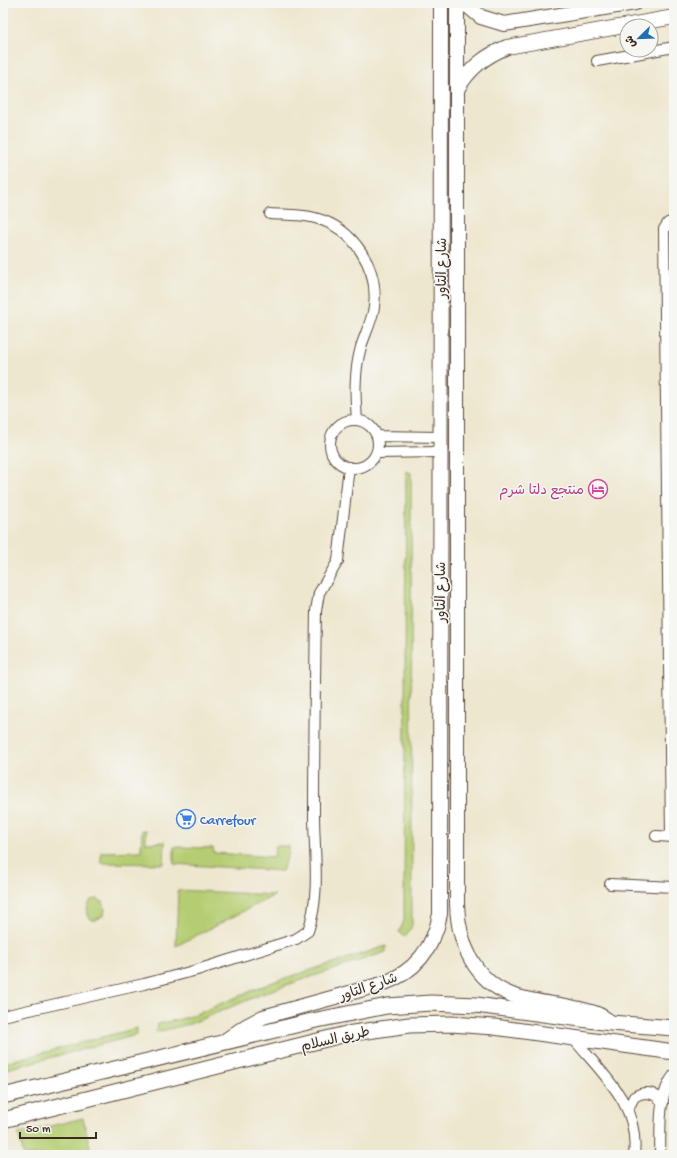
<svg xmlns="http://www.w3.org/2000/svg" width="677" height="1158" font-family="'Gochi Hand','Playpen Sans Arabic',sans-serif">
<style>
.green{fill:#b5cd72;stroke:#787c48}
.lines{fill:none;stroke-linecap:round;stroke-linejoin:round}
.street-casing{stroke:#564639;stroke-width:12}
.secondary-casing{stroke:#564639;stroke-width:16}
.primary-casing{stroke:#564639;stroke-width:17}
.street{stroke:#fff;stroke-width:10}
.secondary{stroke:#fff;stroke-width:14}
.primary{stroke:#fff;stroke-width:15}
.labels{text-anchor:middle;stroke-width:3;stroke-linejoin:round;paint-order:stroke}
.street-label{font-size:14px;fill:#3b2a1e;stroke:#f6f6f2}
.hotel-label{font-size:14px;fill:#b23c85;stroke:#f6f6f2;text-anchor:end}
.shop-label{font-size:14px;fill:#366cbe;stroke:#f6f6f2;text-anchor:start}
</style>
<rect width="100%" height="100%" fill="#f6f6f2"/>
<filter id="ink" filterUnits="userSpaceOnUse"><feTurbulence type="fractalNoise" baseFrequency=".025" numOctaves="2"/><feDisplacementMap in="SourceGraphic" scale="8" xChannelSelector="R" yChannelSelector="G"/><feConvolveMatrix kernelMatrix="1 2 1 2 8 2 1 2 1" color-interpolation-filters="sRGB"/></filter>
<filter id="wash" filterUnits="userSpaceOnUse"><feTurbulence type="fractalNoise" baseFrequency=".012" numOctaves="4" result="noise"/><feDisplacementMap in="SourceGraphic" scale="16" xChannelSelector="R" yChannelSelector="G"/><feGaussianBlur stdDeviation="0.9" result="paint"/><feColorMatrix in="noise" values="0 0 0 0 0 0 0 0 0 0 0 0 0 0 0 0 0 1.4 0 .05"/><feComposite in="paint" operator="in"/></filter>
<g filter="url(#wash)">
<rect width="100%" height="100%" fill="#eee7cf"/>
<path class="green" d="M406,471L411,473L412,926L405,937L399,932L404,921Z
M142,830H146V843L165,842L164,864L101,863V852L141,851Z
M275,846H289V853L282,871L174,864V847L213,848L214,853L274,857Z
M178,890L275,895L176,946Z
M97,899L103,902L105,908L104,915L96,920H91C86,913 86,908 91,900Z
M386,946V952L272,990L190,1024L156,1032L158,1024L189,1017L273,982Z
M137,1028V1035L3,1070V1063Z
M83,1118L92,1155H24L18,1134Z"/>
</g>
<g filter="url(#ink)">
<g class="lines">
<defs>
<path id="street" d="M597,61L674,47
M270,214C285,215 300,214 315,218C354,228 379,268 374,307C372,321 365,334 361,347C354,372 355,395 357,420
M330 444a24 24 0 1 1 48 0a24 24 0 1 1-48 0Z
M377,436L440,437
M377,453L440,452
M656,836L674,837
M671,837L664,229L668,223L674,221
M610,884L674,887
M3,1016L144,984L197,970L296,939L308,931C321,894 314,852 314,814C314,746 315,678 316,611L319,593L338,561L349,467
M572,1037C602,1074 640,1104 634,1155
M628,1109L634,1097C645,1090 655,1092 663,1103
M660,1155C661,1129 657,1096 674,1075"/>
<path id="secondary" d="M457,3V904C458,942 474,981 512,995C529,1001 548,1003 566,1006C583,1010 598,1011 611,1023
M464,3L481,17L504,24L635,3
M458,88C470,68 485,56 507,47L674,17
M223,1042L246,1026L263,1017L382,984C415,972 434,948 440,914L441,3"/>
<path id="primary" d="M3,1096L312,1021L387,1006L431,1003L476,1005L611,1023L674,1028
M3,1120L346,1034L409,1025L451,1024L494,1027L674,1052"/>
</defs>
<use href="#street" class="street-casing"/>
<use href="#secondary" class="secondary-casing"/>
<use href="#primary" class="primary-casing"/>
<use href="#street" class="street"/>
<use href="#secondary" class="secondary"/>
<use href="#primary" class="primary"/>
</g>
</g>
<defs>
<symbol id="hotel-ring" viewBox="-11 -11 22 22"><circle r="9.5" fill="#f6f6f2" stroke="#d1479c" stroke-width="1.5"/><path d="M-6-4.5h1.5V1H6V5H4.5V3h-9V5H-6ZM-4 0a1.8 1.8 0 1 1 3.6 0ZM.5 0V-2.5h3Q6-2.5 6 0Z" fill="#d1479c"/></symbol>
<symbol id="supermarket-ring" viewBox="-11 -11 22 22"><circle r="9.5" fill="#f6f6f2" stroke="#3f7fe0" stroke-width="1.5"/><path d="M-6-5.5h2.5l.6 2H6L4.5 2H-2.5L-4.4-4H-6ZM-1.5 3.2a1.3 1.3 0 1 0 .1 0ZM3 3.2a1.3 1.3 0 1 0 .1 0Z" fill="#3f7fe0"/></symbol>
</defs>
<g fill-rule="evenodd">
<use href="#hotel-ring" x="587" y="478" width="22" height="22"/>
<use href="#supermarket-ring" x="175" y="808" width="22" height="22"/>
</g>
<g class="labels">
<g class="street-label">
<text transform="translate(441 268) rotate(-90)" y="5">شارع التاور</text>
<text transform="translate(440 592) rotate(-90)" y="5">شارع التاور</text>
<text transform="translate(368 986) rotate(-19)" y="5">شارع التاور</text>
<text transform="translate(335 1038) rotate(-13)" y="5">طريق السلام</text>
</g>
<g class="hotel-label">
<text x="584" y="494">منتجع دلتا شرم</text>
</g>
<g class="shop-label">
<text x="200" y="824">Carrefour</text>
</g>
</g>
<rect width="677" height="1158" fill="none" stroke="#f6f6f2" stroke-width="16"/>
<g transform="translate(639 38) rotate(247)"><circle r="19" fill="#f6f6f2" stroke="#aba49d"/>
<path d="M0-3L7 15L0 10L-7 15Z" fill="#1f6fb2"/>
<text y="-6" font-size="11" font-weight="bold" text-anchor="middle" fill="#3b2a1e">ش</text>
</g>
<path d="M20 1132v6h76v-6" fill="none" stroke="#3b2a1e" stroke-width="2"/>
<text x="26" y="1132" font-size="12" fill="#3b2a1e" stroke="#f6f6f2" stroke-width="3" paint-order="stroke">50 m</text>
</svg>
